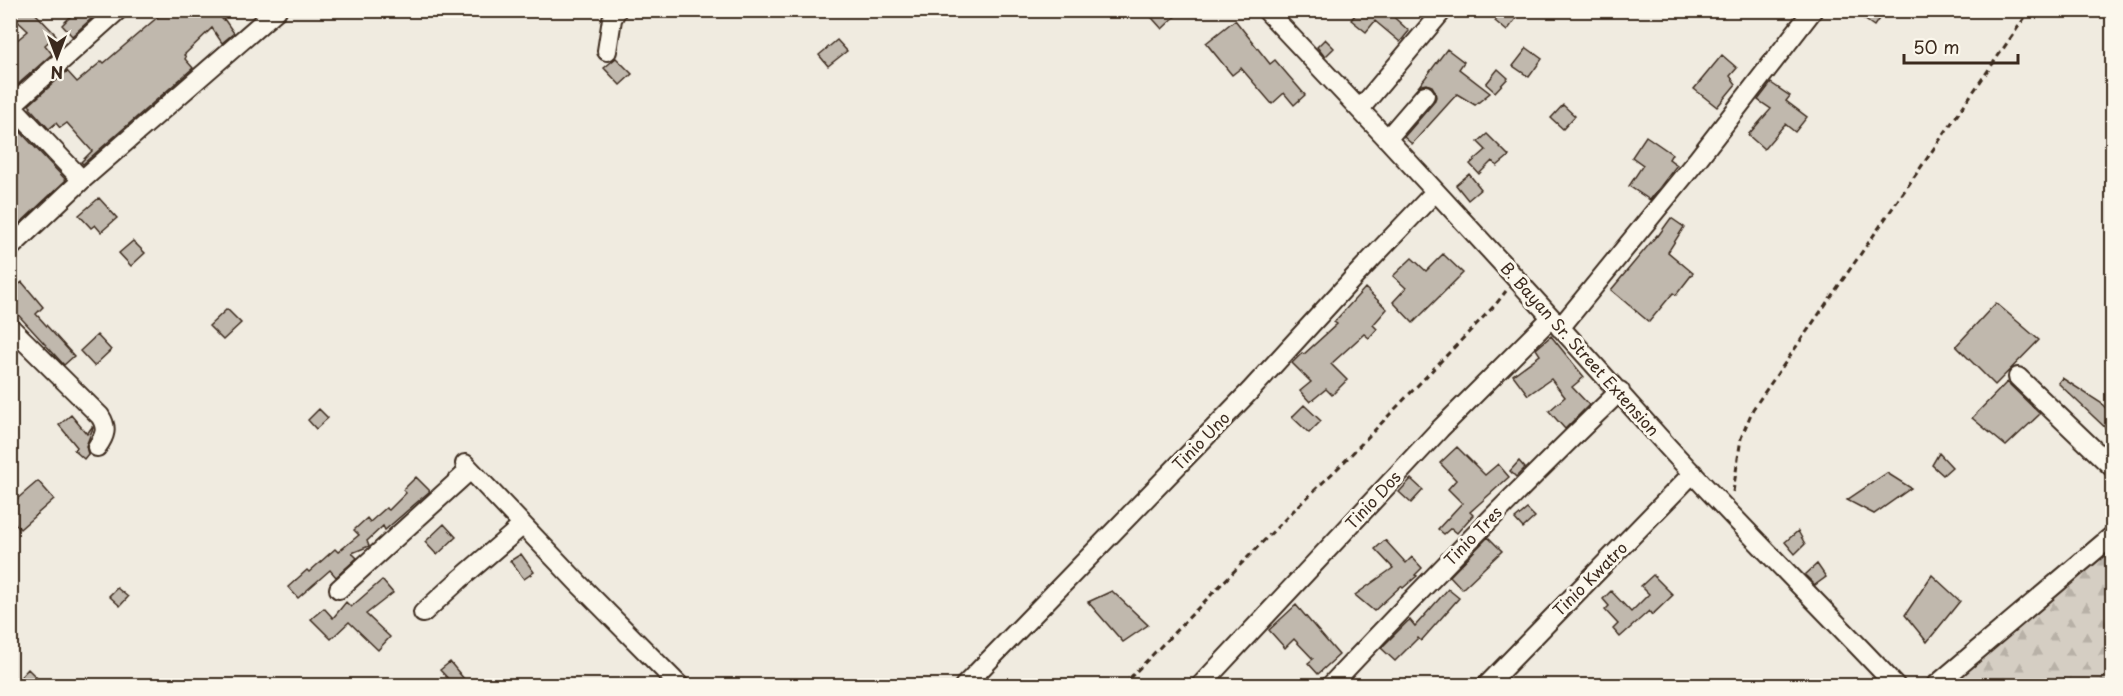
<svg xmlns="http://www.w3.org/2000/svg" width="2123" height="696" font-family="'Playpen Sans',sans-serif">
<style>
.forest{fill:url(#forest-firs);stroke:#887c70;stroke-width:1.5}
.building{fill:#c0b8ad;stroke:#3b2a1e;stroke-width:1.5}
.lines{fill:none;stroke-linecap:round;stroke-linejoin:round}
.minor-casing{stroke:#3b2a1e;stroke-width:22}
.path{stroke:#3b2a1e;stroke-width:3;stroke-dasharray:6 4.5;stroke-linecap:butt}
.minor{stroke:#fbf7ec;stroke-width:18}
.labels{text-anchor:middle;stroke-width:6;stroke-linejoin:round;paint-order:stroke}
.street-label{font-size:16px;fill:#3b2a1e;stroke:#fbf7ec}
</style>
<defs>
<pattern id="forest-firs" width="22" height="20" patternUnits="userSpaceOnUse" patternTransform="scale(1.5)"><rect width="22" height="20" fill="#d5cec3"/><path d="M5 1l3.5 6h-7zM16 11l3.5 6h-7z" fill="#b8b1a7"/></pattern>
</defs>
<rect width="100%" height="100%" fill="#f0ebe0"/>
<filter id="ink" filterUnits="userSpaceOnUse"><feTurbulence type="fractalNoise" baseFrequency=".0167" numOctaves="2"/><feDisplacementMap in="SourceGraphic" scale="12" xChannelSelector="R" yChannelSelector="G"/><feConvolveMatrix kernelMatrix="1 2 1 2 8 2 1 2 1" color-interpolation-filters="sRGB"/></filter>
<g filter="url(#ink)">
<path class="forest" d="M2112,540V685H1948Z"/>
<path class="building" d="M10,10H32L56,35L45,45L52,54L14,88L10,84V46L28,31L10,14Z
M77,10H101L72,36L62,25Z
M166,10H214L223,20L224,19L234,33L222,43L212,28L184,55L186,57L185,59L193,68L83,164L81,162L92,151L67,123L60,128L56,123L49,129L30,108L31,107L29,105L67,71L77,82L102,61L104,63Z
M1145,10H1182L1162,29Z
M1359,10H1386L1409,31L1400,42L1375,21L1366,32L1351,20Z
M1505,10H1522L1507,31L1495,21Z
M1851,10H1885L1874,26Z
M1235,20L1270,64L1275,60L1305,95L1294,105L1284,93L1272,104L1241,68L1232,75L1206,43Z
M1325,39L1334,48L1325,57L1317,47Z
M837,40L847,51L828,66L819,55Z
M1527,48L1542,59L1529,77L1513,66Z
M1447,49L1464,62L1459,69L1490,93L1475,105L1457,94L1412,144L1404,137L1434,102L1436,97L1435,91L1432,86L1427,84L1419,86Z
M1722,55L1737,68L1730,76L1736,84L1717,107L1694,89Z
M616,58L632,74L620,85L604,68Z
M1498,69L1508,78L1495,92L1486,84Z
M1771,83L1790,96L1786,101L1807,117L1795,132L1785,124L1764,149L1748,135L1771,109L1758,100Z
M1563,105L1575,116L1563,129L1551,118Z
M13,124L66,180L17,226L10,218L11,127Z
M1487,134L1509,156L1497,166L1492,161L1479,174L1470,164L1486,150L1478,142Z
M1646,136L1672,154L1669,159L1677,165L1650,200L1629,186L1643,165L1632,157Z
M1469,174L1481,189L1468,200L1456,185Z
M99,198L117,218L101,232L95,225L91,228L79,215Z
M1671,218L1684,227L1668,252L1693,273L1676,295L1673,293L1649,322L1611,290L1657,235L1658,236Z
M133,241L145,253L131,266L119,253Z
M1443,254L1463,273L1413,323L1393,302L1406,288L1393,276L1412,258L1426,271Z
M22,282L43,307L36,314L74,356L64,365L10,306V292Z
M1365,288L1387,309L1373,325L1377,329L1369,338L1364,334L1331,364L1347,380L1332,395L1326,389L1310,402L1300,391L1311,382L1292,363L1302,353L1304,354L1337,324L1334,322Z
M1996,303L2039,340L1995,385L1956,346Z
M227,309L241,323L223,340L209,326Z
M97,335L111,350L94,366L80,351Z
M1551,336L1584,377L1572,387L1589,405L1565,429L1549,411L1565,397L1551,379L1528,395L1513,375L1540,355L1536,349Z
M2062,378L2101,403L2112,415V434L2058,383Z
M2007,382L2040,414L2006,446L1972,418Z
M1304,405L1321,421L1309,433L1292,417Z
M319,409L328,418L316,429L308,420Z
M71,415L87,434L92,427L93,428L86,446L88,454L84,459L74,450L77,447L59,425Z
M1457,447L1485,475L1498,464L1509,477L1470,512L1473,515L1457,533L1451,528L1444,534L1438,529L1462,503L1448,489L1456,480L1440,463Z
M1939,453L1952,467L1943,475L1932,465Z
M1519,461L1525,468L1516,477L1510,471Z
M1887,473L1911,488L1874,514L1847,500Z
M416,477L430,491L385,530L383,526L367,541L369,546L352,553L357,558L336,577L330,570L298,598L288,587L307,570L309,572L335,549L338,552L359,535L354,530L367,518L370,522L386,508L389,510L406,493L403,490Z
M1411,479L1423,490L1411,503L1399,492Z
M38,481L54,499L20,529L10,518V505Z
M1527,509L1535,517L1523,528L1515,519Z
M444,524L456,537L437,555L425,542Z
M1798,531L1805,544L1795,554L1785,542Z
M1488,537L1502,551L1462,589L1450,576Z
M1385,540L1406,563L1412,557L1422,568L1415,575L1417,576L1403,588L1401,586L1374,611L1355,595L1393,568L1375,549Z
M521,554L534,572L524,579L510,561Z
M1817,564L1826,577L1815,585L1805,575Z
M1653,575L1673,595L1652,615L1649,611L1620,637L1613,629L1618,624L1605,610L1609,606L1603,599L1611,591L1631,612L1649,594L1641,586Z
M1932,575L1960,601L1927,642L1905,615Z
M382,580L393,593L366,614L390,637L378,650L349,622L331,639L311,619L324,608L333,618L346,602L351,607Z
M117,588L128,597L120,606L109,596Z
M1448,589L1459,598L1421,641L1418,638L1395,661L1381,648L1407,622L1410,620L1415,626Z
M1112,591L1148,625L1123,642L1088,602Z
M1296,605L1339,655L1318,674L1308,663L1313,659L1294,639L1285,648L1269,630Z
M450,662L464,679L455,686L440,670Z
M28,669L45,686H12Z"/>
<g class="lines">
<defs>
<path id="minor" d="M1266,10C1396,147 1524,286 1650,427C1729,516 1815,599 1896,686
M607,51L612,19L617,10
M10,104L82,180
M10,107L118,10
M1360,109L1443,10
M1387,139L1425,95
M10,248L82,180L277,10
M10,327L100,416C108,428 105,436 97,447
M1560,328L1697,160L1813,10
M2018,377L2112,467
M465,464L580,585L680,686
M339,589L470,470
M423,613L459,580L523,525
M964,686L1250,391L1357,274L1435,192
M1200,686L1440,429L1551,318
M1330,686C1425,585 1520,487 1620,391
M1486,686L1693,473
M1935,686L2112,536"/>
</defs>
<use href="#minor" class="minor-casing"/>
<path class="path" d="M1733,492L1741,438L1753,409L2030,10
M1122,686L1290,514L1342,464L1496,304L1506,291"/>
<use href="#minor" class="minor"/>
</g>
</g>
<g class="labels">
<g class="street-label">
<text transform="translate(1580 349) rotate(48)" y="6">B. Bayan Sr. Street Extension</text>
<text transform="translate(1201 441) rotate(-46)" y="6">Tinio Uno</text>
<text transform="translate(1373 500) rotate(-47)" y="6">Tinio Dos</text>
<text transform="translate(1473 536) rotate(-46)" y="6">Tinio Tres</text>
<text transform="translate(1590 579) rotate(-45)" y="6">Tinio Kwatro</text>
</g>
</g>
<rect width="2123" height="696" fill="none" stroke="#fbf7ec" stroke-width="36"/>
<rect x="18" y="18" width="2087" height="660" fill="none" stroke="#3b2a1e" stroke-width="2" filter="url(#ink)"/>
<g transform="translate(57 57) rotate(180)" stroke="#fbf7ec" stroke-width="4.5" paint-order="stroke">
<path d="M0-4.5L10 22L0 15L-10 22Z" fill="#3b2a1e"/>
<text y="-9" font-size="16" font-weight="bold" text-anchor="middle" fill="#3b2a1e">N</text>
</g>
<path d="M1904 54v9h114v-9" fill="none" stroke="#3b2a1e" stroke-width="3"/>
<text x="1913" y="54" font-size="18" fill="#3b2a1e" stroke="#fbf7ec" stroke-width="4.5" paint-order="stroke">50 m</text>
</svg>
